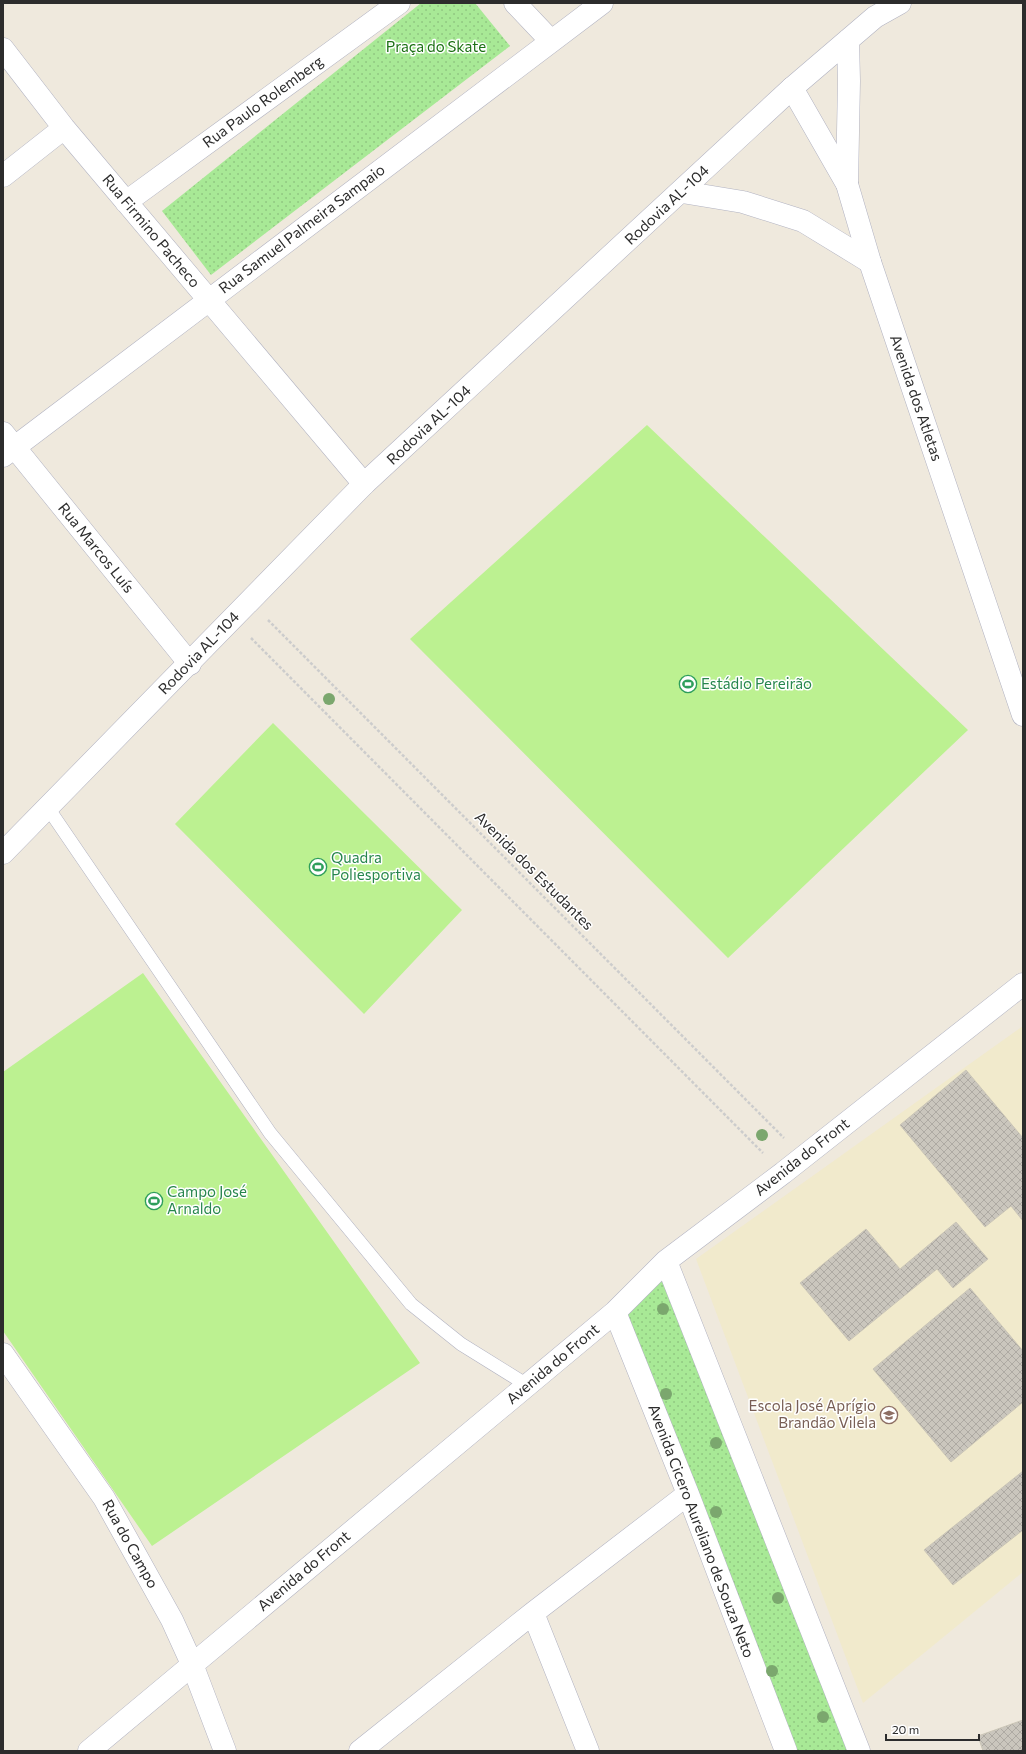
<svg xmlns="http://www.w3.org/2000/svg" width="1026" height="1754" font-family="Commissioner,sans-serif">
<style>
.education{fill:#f1eacc}
.park{fill:url(#park-dots)}
.pitch{fill:#bcf191}
.building{fill:url(#building-cross-hatch);stroke:#cbc6b7}
.lines{fill:none;stroke-linecap:round;stroke-linejoin:round}
.lane-casing{stroke:#b1b2c1;stroke-width:14}
.street-casing{stroke:#b1b2c1;stroke-width:23}
.secondary-casing{stroke:#b1b2c1;stroke-width:23}
.path{stroke:#ccc;stroke-width:2.5;stroke-dasharray:3 2;stroke-linecap:butt}
.lane{stroke:#fff;stroke-width:13}
.street{stroke:#fff;stroke-width:22}
.secondary{stroke:#fff;stroke-width:22}
.tree{fill:#7ba76e}
.labels{text-anchor:middle;stroke-width:3;stroke-linejoin:round;paint-order:stroke}
.park-label{font-size:15px;fill:#1c7114;stroke:#fff}
.street-label{font-size:15px;fill:#2c2c2c;stroke:#fff}
.leisure-label{font-size:15px;fill:#27864d;stroke:#fff;text-anchor:start}
.education-label{font-size:15px;fill:#785e54;stroke:#fff;text-anchor:end}
</style>
<defs>
<pattern id="park-dots" width="8" height="8" patternUnits="userSpaceOnUse"><rect width="8" height="8" fill="#a8e996"/><path d="M2 2h.1M6 6h.1" fill="none" stroke="#91c881" stroke-width="1.8" stroke-linecap="round"/></pattern>
<pattern id="building-cross-hatch" width="8" height="8" patternUnits="userSpaceOnUse"><rect width="8" height="8" fill="#cac6bd"/><path d="M0 0l8 8M0 8l8-8" fill="none" stroke="#aeaaa3"/></pattern>
</defs>
<rect width="100%" height="100%" fill="#efe9dd"/>
<path class="education" d="M1023,1026V1572L863,1703L696,1259Z"/>
<path class="park" d="M421,3H475L510,46L211,275L162,211Z
M664,1269L853,1751H789L617,1310Z"/>
<path class="pitch" d="M647,425L968,730L728,958L410,639Z
M273,723L462,910L364,1014L175,824Z
M143,973L420,1363L152,1546L3,1331V1072Z"/>
<path class="building" d="M966,1070L1023,1138V1221L1011,1206L985,1227L900,1125Z
M956,1222L988,1259L953,1288L937,1269L849,1341L800,1283L866,1229L900,1269Z
M970,1288L1023,1351V1402L951,1462L873,1369Z
M1023,1471V1530L953,1585L924,1550Z
M1023,1720V1751H983L978,1736Z"/>
<g class="lines">
<defs>
<path id="lane" d="M48,808L270,1133L411,1304L461,1344L527,1385"/>
<path id="street" d="M515,3L551,41
M3,49L64,128L364,484
M792,88L847,184L870,262L1023,715
M3,176L64,128
M126,202L399,3
M3,433L190,664
M3,456L602,3
M666,1261L859,1751
M615,1312L688,1494L786,1751
M3,1354L104,1498L172,1620L192,1664L225,1751
M533,1613L588,1751
M89,1751L615,1312L666,1261L783,1173L1023,984
M360,1751L533,1613L688,1494"/>
<path id="secondary" d="M847,184L849,81L848,40
M682,192L743,202L803,221L870,262
M3,853L364,484L792,88L875,17L900,3"/>
</defs>
<use href="#lane" class="lane-casing"/>
<use href="#street" class="street-casing"/>
<use href="#secondary" class="secondary-casing"/>
<path class="path" d="M268,620L784,1138
M251,638L763,1153"/>
<use href="#lane" class="lane"/>
<use href="#street" class="street"/>
<use href="#secondary" class="secondary"/>
</g>
<g class="tree">
<circle cx="329" cy="699" r="6"/>
<circle cx="762" cy="1135" r="6"/>
<circle cx="663" cy="1309" r="6"/>
<circle cx="666" cy="1394" r="6"/>
<circle cx="716" cy="1443" r="6"/>
<circle cx="716" cy="1512" r="6"/>
<circle cx="778" cy="1598" r="6"/>
<circle cx="772" cy="1671" r="6"/>
<circle cx="823" cy="1717" r="6"/>
</g>
<defs>
<symbol id="stadium-ring" viewBox="-11 -11 22 22"><circle r="9.5" fill="#fff" stroke="#2e9e5b" stroke-width="1.5"/><path d="M0-5a6.5 5 0 1 0 0 10a6.5 5 0 1 0 0-10ZM-3.5-1.8h7v3.6h-7Z" fill="#2e9e5b"/></symbol>
<symbol id="school-ring" viewBox="-11 -11 22 22"><circle r="9.5" fill="#fff" stroke="#8d6e63" stroke-width="1.5"/><path d="M0-5L7-2L0 1L-7-2ZM-4 1L0 2.5L4 1V4Q0 6-4 4Z" fill="#8d6e63"/></symbol>
</defs>
<g fill-rule="evenodd">
<use href="#stadium-ring" x="678" y="674" width="20" height="20"/>
<use href="#stadium-ring" x="308" y="857" width="20" height="20"/>
<use href="#stadium-ring" x="144" y="1191" width="20" height="20"/>
<use href="#school-ring" x="879" y="1405" width="20" height="20"/>
</g>
<g class="labels">
<g class="park-label">
<text x="436" y="52">Praça do Skate</text>
</g>
<g class="street-label">
<text transform="translate(263 102) rotate(-36)" y="5">Rua Paulo Rolemberg</text>
<text transform="translate(667 205) rotate(-43)" y="5">Rodovia AL-104</text>
<text transform="translate(302 229) rotate(-37)" y="5">Rua Samuel Palmeira Sampaio</text>
<text transform="translate(151 231) rotate(50)" y="5">Rua Firmino Pacheco</text>
<text transform="translate(916 398) rotate(71)" y="5">Avenida dos Atletas</text>
<text transform="translate(429 425) rotate(-43)" y="5">Rodovia AL-104</text>
<text transform="translate(96 548) rotate(51)" y="5">Rua Marcos Luís</text>
<text transform="translate(199 653) rotate(-46)" y="5">Rodovia AL-104</text>
<text transform="translate(534 871) rotate(45)" y="5">Avenida dos Estudantes</text>
<text transform="translate(802 1157) rotate(-38)" y="5">Avenida do Front</text>
<text transform="translate(553 1364) rotate(-40)" y="5">Avenida do Front</text>
<text transform="translate(701 1531) rotate(69)" y="5">Avenida Cicero Aureliano de Souza Neto</text>
<text transform="translate(130 1544) rotate(61)" y="5">Rua do Campo</text>
<text transform="translate(304 1571) rotate(-40)" y="5">Avenida do Front</text>
</g>
<g class="leisure-label">
<text x="701" y="689">Estádio Pereirão</text>
<text x="331" y="863">Quadra<tspan x="331" dy="17">Poliesportiva</tspan></text>
<text x="167" y="1197">Campo José<tspan x="167" dy="17">Arnaldo</tspan></text>
</g>
<g class="education-label">
<text x="876" y="1411">Escola José Aprígio<tspan x="876" dy="17">Brandão Vilela</tspan></text>
</g>
</g>
<rect width="1026" height="1754" fill="none" stroke="#2c2c2c" stroke-width="8"/>
<path d="M886 1734v6h93v-6" fill="none" stroke="#2c2c2c" stroke-width="2"/>
<text x="892" y="1734" font-size="12" fill="#2c2c2c" stroke="#ffffff" stroke-width="3" paint-order="stroke">20 m</text>
</svg>
